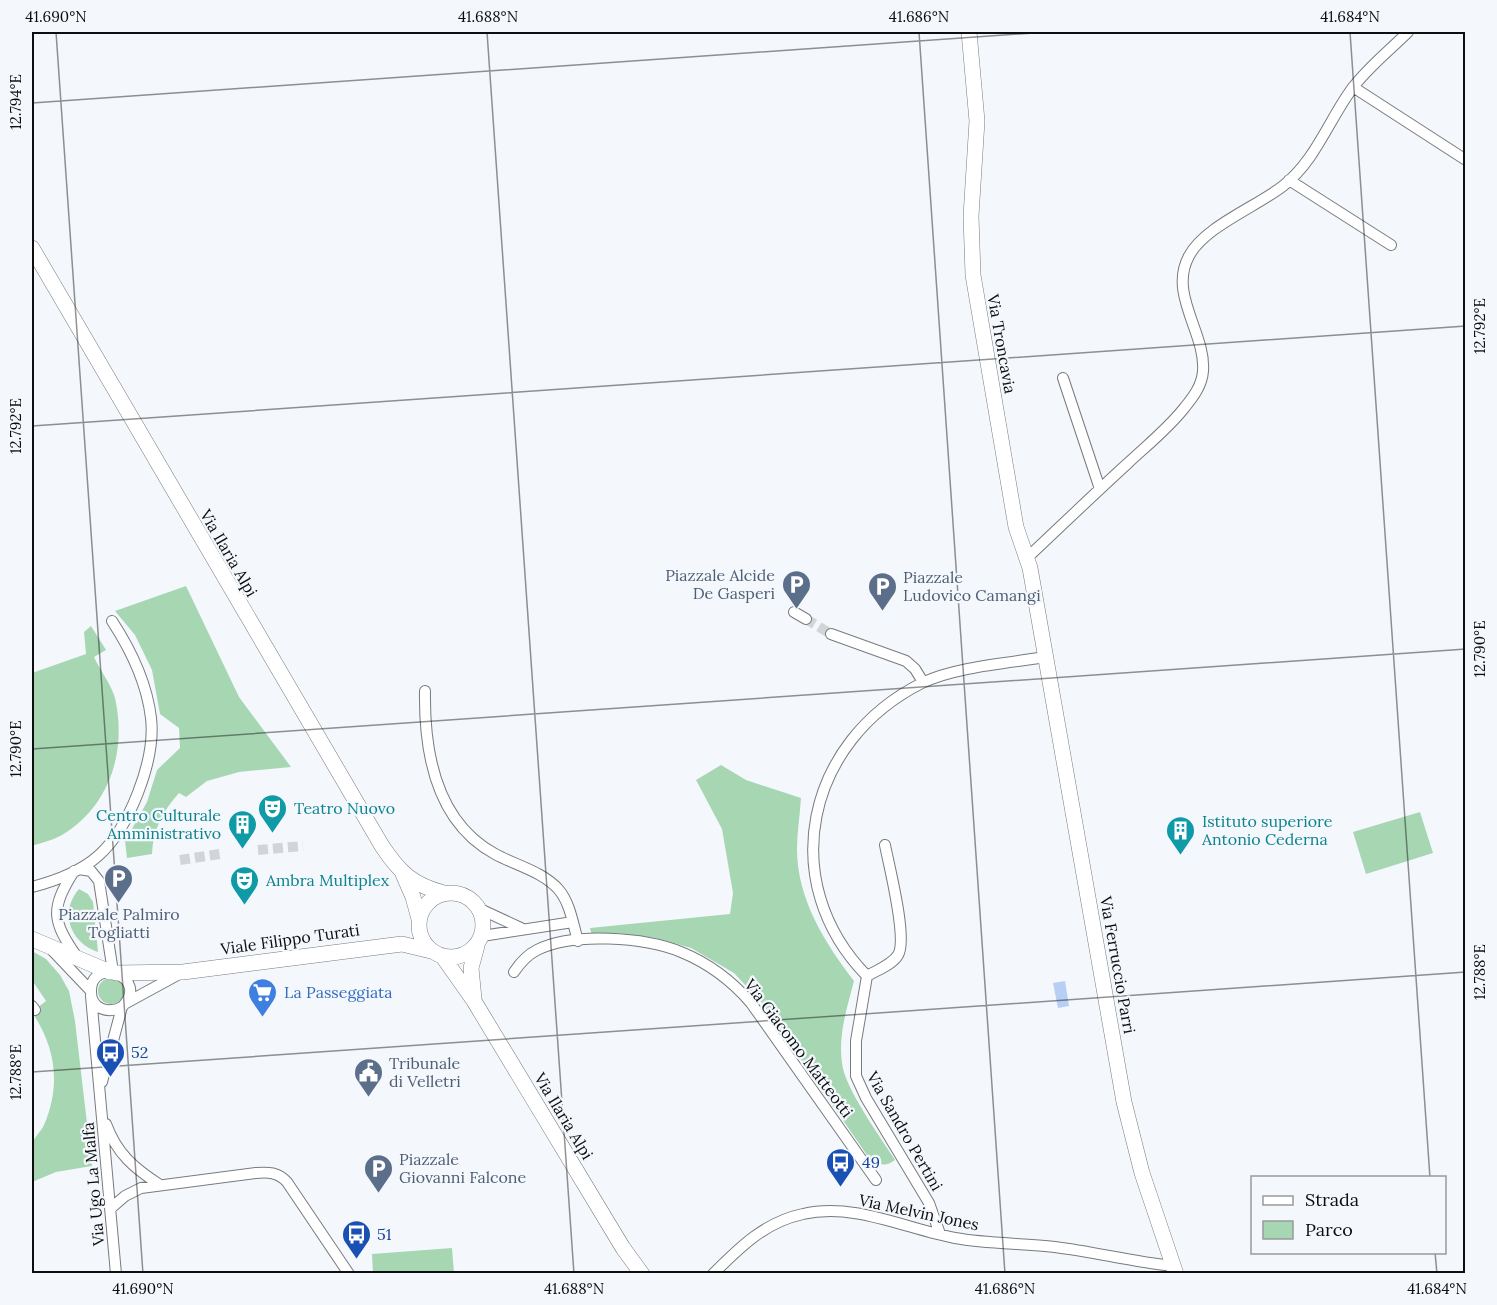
<svg xmlns="http://www.w3.org/2000/svg" width="1497" height="1305" font-family="Lora,serif">
<style>
.green{fill:#a7d6b3}
.water{fill:#b7cef5}
.lines{fill:none;stroke-linecap:round;stroke-linejoin:round}
.street-tunnel{stroke:#d1d5d8;stroke-width:10;stroke-dasharray:10 5;stroke-linecap:butt}
.street-casing{stroke:#777b7e;stroke-width:12}
.secondary-casing{stroke:#777b7e;stroke-width:16}
.street{stroke:#fff;stroke-width:10}
.secondary{stroke:#fff;stroke-width:15}
.ticks{fill:none;stroke:#0d0e0f;stroke-width:1.5;stroke-opacity:0.45}
.labels{text-anchor:middle;stroke-width:4.5;stroke-linejoin:round;paint-order:stroke}
.street-label{font-size:16px;fill:#0d0e0f;stroke:#f4f8fc}
.service-label{font-size:16px;fill:#4e5e75;stroke:#f4f8fc;text-anchor:start}
.culture-label{font-size:16px;fill:#0d838f;stroke:#f4f8fc;text-anchor:start}
.shop-label{font-size:16px;fill:#366cbe;stroke:#f4f8fc;text-anchor:start}
.transit-label{font-size:16px;fill:#164399;stroke:#f4f8fc;text-anchor:start}
.neatline{fill:none;stroke:#0d0e0f;stroke-width:2}
.ticks-label{font-size:15px;text-anchor:middle;fill:#0d0e0f}
</style>
<rect width="100%" height="100%" fill="#f4f8fc"/>
<path class="green" d="M186,586L239,697L291,767L239,772L207,781L186,797L179,793C163,811 153,829 152,854L127,858L125,841L147,802L157,770L180,748L179,728L160,714L152,670L135,635L115,611Z
M91,626L106,650L94,657C100,670 111,684 115,698C127,751 110,806 62,835C53,840 41,843 32,846V673L86,654L84,632Z
M721,765L746,780L801,798C800,815 797,832 797,849C797,899 825,943 854,981C847,1008 838,1035 842,1063C844,1087 881,1138 895,1160C883,1169 877,1163 867,1155L762,1003L734,973L691,948L656,938L618,933L592,936L590,928L730,914L733,893L722,829L696,780Z
M1420,812L1433,853L1366,874L1353,832Z
M79,889L88,894L93,902L98,952C70,943 59,912 79,889Z
M32,951L46,959L60,975L69,991L75,1021L92,1166L56,1172L32,1182C32,1170 29,1156 32,1145C33,1138 41,1132 44,1125C61,1085 56,1048 32,1012L46,1001L32,980Z
M98 991a13 13 0 1 1 26 0a13 13 0 1 1-26 0Z
M452,1248L454,1273H373L372,1254Z"/>
<path class="water" d="M1065,981L1069,1006L1058,1008L1053,983Z"/>
<g class="lines">
<path class="street-tunnel" d="M806,619L831,634
M258,850L303,846
M180,860L220,854"/>
<defs>
<path id="street" d="M1353,87L1466,160
M1289,180L1391,245
M1063,378L1100,489
M1027,558C1060,527 1093,495 1127,464C1146,446 1169,428 1185,407C1194,396 1202,385 1203,371C1206,333 1168,294 1189,256C1204,227 1256,207 1283,186C1315,161 1328,122 1351,90C1367,68 1389,51 1408,32
M794,612L806,619
M831,634L906,661L915,669L923,682
M425,691C424,753 436,822 495,854C515,865 544,872 559,890C570,903 573,924 578,941
M885,845C889,866 908,939 898,955C892,965 877,970 867,976L856,1041V1076L866,1098L929,1203L940,1234
M79,869L91,871L99,881L113,972
M74,871C50,909 52,921 77,957
M32,887C55,881 80,872 98,856C129,829 156,760 151,718C147,684 131,650 112,621
M480,909L523,929
M482,936L573,922
M52,950L90,990
M514,972C520,963 527,955 537,950C572,932 645,937 681,952C708,963 732,981 751,1003L876,1180
M867,976C775,882 806,741 922,683C955,667 1008,663 1046,657
M91,996L116,1274
M126,1003L181,973
M32,1006L35,1010
M102,1082L122,1007C152,977 90,955 91,992C91,1009 108,1014 122,1007
M106,1124C117,1154 134,1168 160,1185
M110,1209L125,1196L141,1188L256,1173C268,1172 278,1172 287,1182L349,1274
M713,1274C740,1247 765,1222 803,1214C854,1202 906,1229 955,1238C988,1244 1022,1243 1055,1247C1095,1252 1133,1262 1173,1266"/>
<path id="secondary" d="M969,32L977,121L971,216L973,275L1016,527L1030,568L1124,1102L1142,1173L1176,1274
M32,248L382,846C400,873 413,885 444,893
M403,874L413,897L419,919
M419 925a32 32 0 1 1 64 0a32 32 0 1 1-64 0Z
M32,939L110,972
M443,957L474,1001L623,1248L642,1274
M116,973L183,972L402,944L431,951
M474,999L471,968L477,946"/>
</defs>
<use href="#street" class="street-casing"/>
<use href="#secondary" class="secondary-casing"/>
<use href="#street" class="street"/>
<use href="#secondary" class="secondary"/>
</g>
<path class="ticks" d="M56,32L143,1274M487,32L574,1274M919,32L1005,1274M1350,32L1430,1178M32,103L1048,32M32,426L1466,326M32,749L1466,649M32,1072L1466,972M1435,1252L1437,1274"/>
<defs>
<symbol id="parking-pin" viewBox="-11 -11 22 30"><path d="M0 17L-7.5 6A9.5 9.5 0 1 1 7.5 6Z" fill="#5c6f8a" stroke="#f4f8fc"/><path d="M-3.5-5.5H1a3.5 3.5 0 0 1 0 7H-1V5.5H-3.5ZM-1-3.4V-.6H.8a1.4 1.4 0 0 0 0-2.8Z" fill="#fff"/></symbol>
<symbol id="theatre-pin" viewBox="-11 -11 22 30"><path d="M0 17L-7.5 6A9.5 9.5 0 1 1 7.5 6Z" fill="#0f9aa8" stroke="#f4f8fc"/><path d="M-5-5.5Q0-4 5-5.5V0Q5 5 0 6Q-5 5-5 0ZM-3.3-2.5H-1v1.5H-3.3ZM1-2.5H3.3v1.5H1ZM-2.8 1Q0 5.5 2.8 1Z" fill="#fff"/></symbol>
<symbol id="building-pin" viewBox="-11 -11 22 30"><path d="M0 17L-7.5 6A9.5 9.5 0 1 1 7.5 6Z" fill="#0f9aa8" stroke="#f4f8fc"/><path d="M-4-6H4V6H1V3H-1V6H-4ZM-2.5-4.3h1.7v1.8h-1.7ZM.8-4.3h1.7v1.8H.8ZM-2.5-1h1.7V.8h-1.7ZM.8-1h1.7V.8H.8Z" fill="#fff"/></symbol>
<symbol id="supermarket-pin" viewBox="-11 -11 22 30"><path d="M0 17L-7.5 6A9.5 9.5 0 1 1 7.5 6Z" fill="#3f7fe0" stroke="#f4f8fc"/><path d="M-6-5.5h2.5l.6 2H6L4.5 2H-2.5L-4.4-4H-6ZM-1.5 3.2a1.3 1.3 0 1 0 .1 0ZM3 3.2a1.3 1.3 0 1 0 .1 0Z" fill="#fff"/></symbol>
<symbol id="bus-pin" viewBox="-11 -11 22 30"><path d="M0 17L-7.5 6A9.5 9.5 0 1 1 7.5 6Z" fill="#1a4fb4" stroke="#f4f8fc"/><path d="M-5-6H5V4H4V6H2V4H-2V6H-4V4H-5ZM-3.5-4V0h7V-4ZM-3.5 1.2v1.5H-2V1.2ZM2 1.2v1.5H3.5V1.2Z" fill="#fff"/></symbol>
<symbol id="civic-pin" viewBox="-11 -11 22 30"><path d="M0 17L-7.5 6A9.5 9.5 0 1 1 7.5 6Z" fill="#5c6f8a" stroke="#f4f8fc"/><path d="M-.6-6.5H3V-4.5H.6V-3L4-1V1h2V6H-6V1h2V-1L-.6-3ZM-1.2 2.5V6h2.4V2.5Z" fill="#fff"/></symbol>
</defs>
<g fill-rule="evenodd">
<use href="#parking-pin" x="780" y="568" width="33" height="45"/>
<use href="#parking-pin" x="866" y="570" width="33" height="45"/>
<use href="#theatre-pin" x="256" y="792" width="33" height="45"/>
<use href="#building-pin" x="226" y="808" width="33" height="45"/>
<use href="#building-pin" x="1164" y="814" width="33" height="45"/>
<use href="#parking-pin" x="102" y="862" width="33" height="45"/>
<use href="#theatre-pin" x="228" y="864" width="33" height="45"/>
<use href="#supermarket-pin" x="246" y="976" width="33" height="45"/>
<use href="#bus-pin" x="94" y="1036" width="33" height="45"/>
<use href="#civic-pin" x="352" y="1056" width="33" height="45"/>
<use href="#bus-pin" x="824" y="1146" width="33" height="45"/>
<use href="#parking-pin" x="362" y="1152" width="33" height="45"/>
<use href="#bus-pin" x="340" y="1218" width="33" height="45"/>
</g>
<g class="labels">
<g class="street-label">
<text transform="translate(1002 344) rotate(80)" y="6">Via Troncavia</text>
<text transform="translate(229 553) rotate(60)" y="6">Via Ilaria Alpi</text>
<text transform="translate(290 939) rotate(-8)" y="6">Viale Filippo Turati</text>
<text transform="translate(1118 965) rotate(80)" y="6">Via Ferruccio Parri</text>
<text transform="translate(799 1048) rotate(53)" y="6">Via Giacomo Matteotti</text>
<text transform="translate(564 1116) rotate(59)" y="6">Via Ilaria Alpi</text>
<text transform="translate(905 1131) rotate(60)" y="6">Via Sandro Pertini</text>
<text transform="translate(93 1184) rotate(-95)" y="6">Via Ugo La Malfa</text>
<text transform="translate(919 1212) rotate(12)" y="6">Via Melvin Jones</text>
</g>
<g class="service-label">
<text x="775" y="581" text-anchor="end">Piazzale Alcide<tspan x="775" dy="18">De Gasperi</tspan></text>
<text x="903" y="583">Piazzale<tspan x="903" dy="18">Ludovico Camangi</tspan></text>
<text x="119" y="920" text-anchor="middle">Piazzale Palmiro<tspan x="119" dy="18">Togliatti</tspan></text>
<text x="389" y="1069">Tribunale<tspan x="389" dy="18">di Velletri</tspan></text>
<text x="399" y="1165">Piazzale<tspan x="399" dy="18">Giovanni Falcone</tspan></text>
</g>
<g class="culture-label">
<text x="294" y="814">Teatro Nuovo</text>
<text x="221" y="821" text-anchor="end">Centro Culturale<tspan x="221" dy="18">Amministrativo</tspan></text>
<text x="1202" y="827">Istituto superiore<tspan x="1202" dy="18">Antonio Cederna</tspan></text>
<text x="266" y="886">Ambra Multiplex</text>
</g>
<g class="shop-label">
<text x="284" y="998">La Passeggiata</text>
</g>
<g class="transit-label">
<text x="131" y="1058">52</text>
<text x="862" y="1168">49</text>
<text x="377" y="1240">51</text>
</g>
</g>
<rect width="1497" height="1305" fill="none" stroke="#f4f8fc" stroke-width="66"/>
<rect x="1251" y="1176" width="195" height="78" fill="#f4f8fc" stroke="#989a9d" stroke-width="1.5"/>
<rect x="1263" y="1196" width="30" height="9" fill="#ffffff" stroke="#989a9d" stroke-width="1.5"/>
<text x="1305" y="1206" font-size="18" fill="#0d0e0f">Strada</text>
<rect x="1263" y="1221" width="30" height="18" fill="#a7d6b3" stroke="#989a9d" stroke-width="1.5"/>
<text x="1305" y="1236" font-size="18" fill="#0d0e0f">Parco</text>
<rect x="33" y="33" width="1431" height="1239" class="neatline"/>
<g class="ticks-label">
<text x="56" y="22">41.690°N</text>
<text x="488" y="22">41.688°N</text>
<text x="919" y="22">41.686°N</text>
<text x="1350" y="22">41.684°N</text>
<text transform="translate(16 102) rotate(-90)" y="5">12.794°E</text>
<text transform="translate(1480 326) rotate(-90)" y="5">12.792°E</text>
<text transform="translate(16 426) rotate(-90)" y="5">12.792°E</text>
<text transform="translate(1480 649) rotate(-90)" y="5">12.790°E</text>
<text transform="translate(16 749) rotate(-90)" y="5">12.790°E</text>
<text transform="translate(1480 972) rotate(-90)" y="5">12.788°E</text>
<text transform="translate(16 1072) rotate(-90)" y="5">12.788°E</text>
<text x="143" y="1294">41.690°N</text>
<text x="574" y="1294">41.688°N</text>
<text x="1005" y="1294">41.686°N</text>
<text x="1437" y="1294">41.684°N</text>
</g>
</svg>
